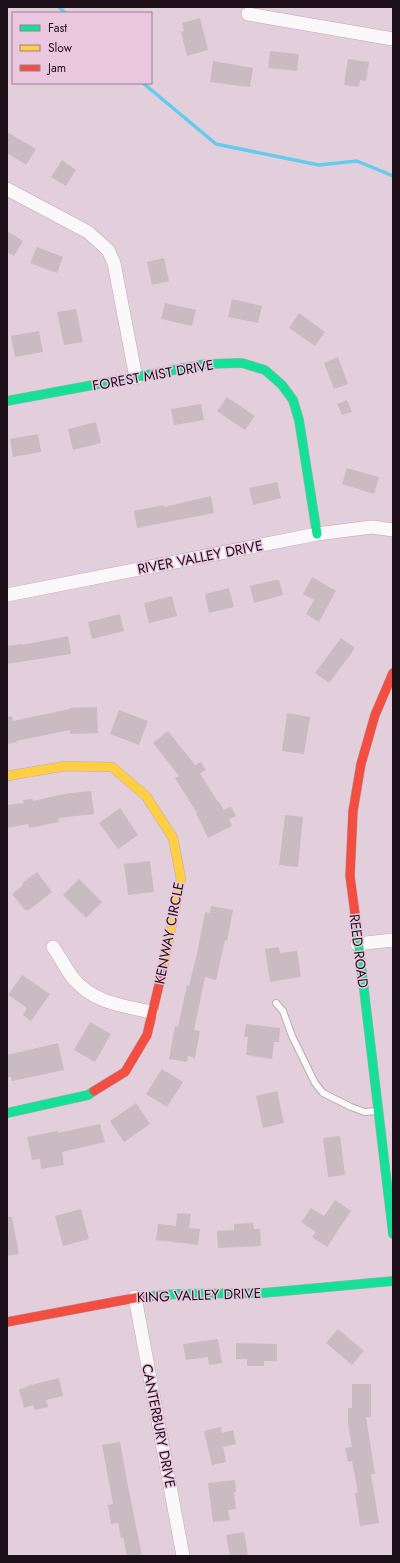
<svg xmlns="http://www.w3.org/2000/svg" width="400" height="1563" font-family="Jost,sans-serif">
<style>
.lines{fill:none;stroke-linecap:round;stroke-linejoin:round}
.stream{stroke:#62ccea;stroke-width:3.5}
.building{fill:#cabac2}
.lane-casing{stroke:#b9aab4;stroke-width:8}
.street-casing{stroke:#b9aab4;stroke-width:14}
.fast-casing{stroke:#b9aab4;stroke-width:10}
.slow-casing{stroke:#b9aab4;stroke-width:10}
.jam-casing{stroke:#b9aab4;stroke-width:10}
.lane{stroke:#fbf8fa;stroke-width:6}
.street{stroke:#fbf8fa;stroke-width:13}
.fast{stroke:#16e098;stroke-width:9}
.slow{stroke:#ffcf43;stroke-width:9}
.jam{stroke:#f24e42;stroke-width:9}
.labels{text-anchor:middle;stroke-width:3;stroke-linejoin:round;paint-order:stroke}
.street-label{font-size:14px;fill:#1d1019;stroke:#ebc7df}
</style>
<rect width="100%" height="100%" fill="#e3cfdc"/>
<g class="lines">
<path class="stream" d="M59,7L65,13
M143,83L216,144L319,165L357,161L393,176"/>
</g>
<path class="building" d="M200,18L208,50L187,56L181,32L184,31L182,23Z
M270,51L299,54L297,71L268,68Z
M348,59L369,62L366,81L360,80L359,87L344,85Z
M213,61L253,68L250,87L210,82Z
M7,132L36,149L26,165L7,153Z
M62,160L76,170L66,186L51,177Z
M7,231L23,241L14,256L7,252Z
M37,247L63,257L57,273L30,263Z
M164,258L169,281L152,285L147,262Z
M232,299L262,306L258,323L228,317Z
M165,303L196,310L192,326L161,319Z
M76,309L83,342L64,345L57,312Z
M299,313L325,332L315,346L289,328Z
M39,331L43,352L15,357L11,336Z
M338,357L348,384L334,389L324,363Z
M227,397L255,416L245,430L217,411Z
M347,400L352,412L342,415L337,404Z
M201,404L204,420L174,425L171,409Z
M96,422L101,443L73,450L68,429Z
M38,434L41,452L13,457L10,439Z
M347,468L379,477L374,494L342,484Z
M277,482L281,498L253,505L249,488Z
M211,496L214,513L137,528L134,511L164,505V507Z
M312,577L336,591L319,622L306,614L314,600L303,594Z
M275,580H279L283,595L254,603L250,586Z
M229,588L234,607L209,613L205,594Z
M172,596L177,616L149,623L144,603Z
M120,614L124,631L92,639L88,622Z
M68,636L71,654L7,664V646L21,644L22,645Z
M341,638L355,648L329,683L315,673Z
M97,707L98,733L70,734V730L16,741L17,742L7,744V717L12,716L13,721L70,709V708Z
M119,710L148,721L139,745L110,734Z
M287,713L310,717L304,754L282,751Z
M168,731L195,765L201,762L206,770L200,773L218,802H219L224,810L231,806L236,816L229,819L232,826L208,838L196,813H197L175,778L179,776L153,743Z
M91,791L94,814L58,818L59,822L29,828L28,824L7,828V805L24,803L23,800L32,799L33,801L64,794Z
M120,808L138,835L118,849L99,823Z
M285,815L303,817L298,867L279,865Z
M150,861L154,892L128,895L124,864Z
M37,872L52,892L29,910H25L12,894L23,885L22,883Z
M79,879L102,902L86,918L63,895Z
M211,906L233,910L227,941L225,940L216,980L205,977L194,1030L200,1031L195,1058L188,1056L187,1062L169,1059L175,1026L178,1027L187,985L189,986L198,949L205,912L210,913Z
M279,947L280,953L297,951L301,977L270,982L265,949Z
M22,975L50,994L31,1021L23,1015L27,1008L8,995Z
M90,1022L111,1034L95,1062L74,1050Z
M246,1024L280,1028L279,1042H274L272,1059L246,1055L248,1037H244Z
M58,1043L64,1070L12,1081L11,1077L7,1078V1055Z
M162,1069L183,1082L167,1107L146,1094Z
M277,1091L284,1123L263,1128L256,1096Z
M136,1103L150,1124L124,1142L110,1121Z
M100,1124L105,1142L62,1152L64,1165L41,1169L40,1159L32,1160L27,1137L58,1131V1133Z
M340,1136L345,1175L328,1177L323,1138Z
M335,1200L351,1211L327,1247L312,1237L316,1232L301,1222L311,1208L324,1216Z
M81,1209L89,1239L63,1246L55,1216Z
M177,1213L191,1214L189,1228L200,1229L198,1245L156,1240L158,1224L176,1226Z
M7,1217H12L19,1254L7,1256Z
M253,1223L254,1229H260L261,1246L218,1248L217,1231L234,1230V1224Z
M338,1329L364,1351L352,1365L326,1343Z
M218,1339L222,1363L209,1365L208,1357L186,1360L183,1344Z
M236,1343L277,1344V1361H264V1366H247V1359H236Z
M59,1378L63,1396L46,1400L48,1407L35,1410L33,1405L24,1408L19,1389L28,1387L27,1386Z
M352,1384H371V1417H366L375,1474H371L379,1523L360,1526L355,1493L358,1492L352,1461L348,1462L345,1448L352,1447L348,1424V1408H352Z
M221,1427L222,1433L233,1430L236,1444L223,1447L226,1462L212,1465L204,1431Z
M120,1442L128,1486L142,1556H127L123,1537L121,1538L118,1523L111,1524L108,1505L113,1504L102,1445Z
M235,1480L236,1492H234L236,1509L228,1510L230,1520L213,1522L208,1483Z
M244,1532L248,1556H230L226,1535Z"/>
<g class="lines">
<defs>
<path id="lane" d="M276,1003L283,1011L292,1036L315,1083L323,1093L351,1107L365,1112L377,1111"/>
<path id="street" d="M248,14L393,39
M7,189L88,232L108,250L114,263L136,378
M7,595L317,534L372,527L393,530
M357,944L393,940
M53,947C60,957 66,969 73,978C93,1003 124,1006 152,1012
M135,1297L183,1556"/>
<path id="fast" d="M7,401L206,364L242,363L265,370L282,385L293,400L299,420L317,534
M355,914L393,1234
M7,1113L88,1095L94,1091
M140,1297L177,1294L263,1293L393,1281"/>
<path id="slow" d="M7,776L65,766L112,767L146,796L173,838L181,879L163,968"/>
<path id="jam" d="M355,914L350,876L353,811L361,764L375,715L393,673
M94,1091L125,1072L147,1035L163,968
M7,1322L140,1297"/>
</defs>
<use href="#lane" class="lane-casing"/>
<use href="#street" class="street-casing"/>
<use href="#fast" class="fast-casing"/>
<use href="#slow" class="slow-casing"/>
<use href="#jam" class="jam-casing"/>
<use href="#lane" class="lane"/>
<use href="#street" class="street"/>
<use href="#fast" class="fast"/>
<use href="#slow" class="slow"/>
<use href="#jam" class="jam"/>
</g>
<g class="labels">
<g class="street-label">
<text transform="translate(153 375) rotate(-10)" y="5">FOREST MIST DRIVE</text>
<text transform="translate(200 557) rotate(-11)" y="5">RIVER VALLEY DRIVE</text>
<text transform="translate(169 933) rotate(-79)" y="5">KENWAY CIRCLE</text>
<text transform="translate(359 951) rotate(83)" y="5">REED ROAD</text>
<text transform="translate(199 1295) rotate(-2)" y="5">KING VALLEY DRIVE</text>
<text transform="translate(159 1426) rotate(79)" y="5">CANTERBURY DRIVE</text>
</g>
</g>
<rect width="400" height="1563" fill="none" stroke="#1d1019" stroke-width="16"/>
<rect x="12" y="12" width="140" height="72" fill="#ebc7df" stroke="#997e90"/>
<rect x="20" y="25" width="20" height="6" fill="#16e098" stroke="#997e90"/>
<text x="48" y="32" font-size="12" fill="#1d1019">Fast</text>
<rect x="20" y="45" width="20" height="6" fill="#ffcf43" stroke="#997e90"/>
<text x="48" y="52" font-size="12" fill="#1d1019">Slow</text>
<rect x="20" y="65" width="20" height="6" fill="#f24e42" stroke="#997e90"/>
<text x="48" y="72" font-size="12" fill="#1d1019">Jam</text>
</svg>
